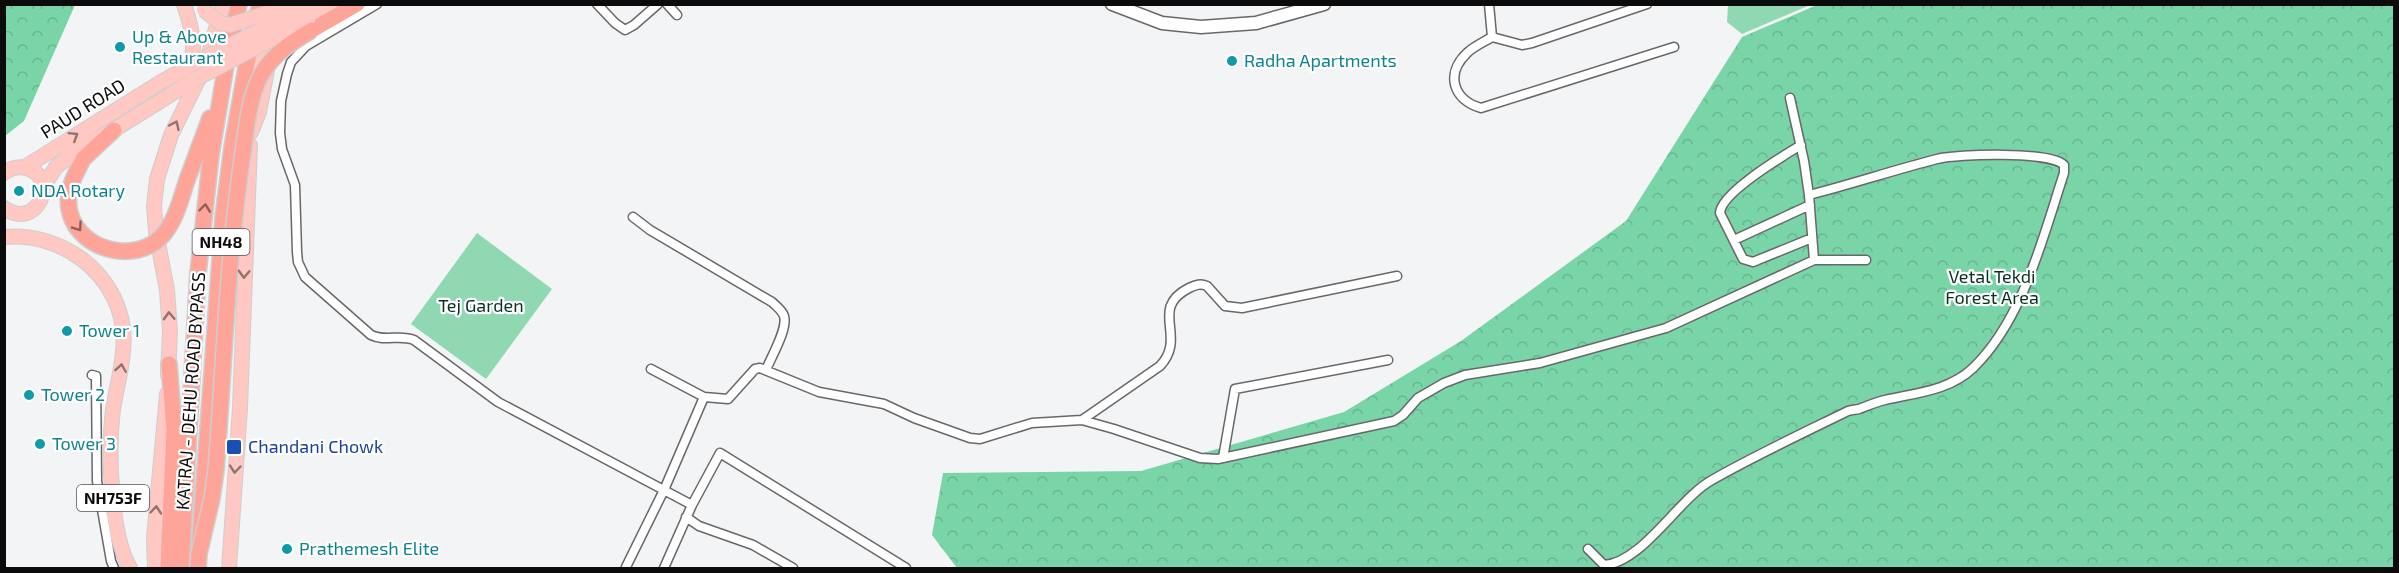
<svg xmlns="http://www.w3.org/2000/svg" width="2399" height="573" font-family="'Exo 2',sans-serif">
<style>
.forest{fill:url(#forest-crowns)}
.park{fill:#8fd8b2}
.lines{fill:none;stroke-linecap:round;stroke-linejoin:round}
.street-casing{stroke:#68686a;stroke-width:11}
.secondary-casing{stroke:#68686a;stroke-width:15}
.primary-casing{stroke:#cecece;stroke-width:16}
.highway-casing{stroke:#cecece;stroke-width:18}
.street{stroke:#fff;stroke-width:8}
.secondary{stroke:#fff;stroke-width:12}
.primary{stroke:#ffc8c2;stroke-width:14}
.highway{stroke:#ffa499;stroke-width:15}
.primary-bridge-casing{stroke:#cecece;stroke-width:16;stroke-linecap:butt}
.highway-bridge-casing{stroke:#cecece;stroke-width:18;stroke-linecap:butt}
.primary-bridge{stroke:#ffc8c2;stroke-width:14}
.highway-bridge{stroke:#ffa499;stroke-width:15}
.oneway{stroke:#917370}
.oneway2{stroke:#915f5a}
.culture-dot{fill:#0f9aa8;stroke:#fff;stroke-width:2}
.transit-dot{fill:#1a4fb4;stroke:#fff;stroke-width:2}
.labels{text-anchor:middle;stroke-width:4.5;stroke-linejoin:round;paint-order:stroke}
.shield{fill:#fff;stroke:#545455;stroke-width:1.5}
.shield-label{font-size:16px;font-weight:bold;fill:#0b0b0c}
.culture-label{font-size:18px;fill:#0d838f;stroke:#fff;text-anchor:start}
.street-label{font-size:18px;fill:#0b0b0c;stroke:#fff}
.park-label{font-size:18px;fill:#07311f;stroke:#fff}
.transit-label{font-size:18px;fill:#164399;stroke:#fff;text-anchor:start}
</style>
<defs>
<pattern id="forest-crowns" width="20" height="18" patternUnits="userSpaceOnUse" patternTransform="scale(1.5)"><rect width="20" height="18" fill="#79d5a7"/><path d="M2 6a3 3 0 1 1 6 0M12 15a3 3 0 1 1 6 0" fill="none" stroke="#67b68f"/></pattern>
</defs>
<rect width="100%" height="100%" fill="#f3f4f6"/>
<path class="forest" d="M5,4L75,5L24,121L5,136Z
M1817,5H2394V568H957L932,535L943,473L1141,471L1344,412L1461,341L1626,221L1742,37Z"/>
<path class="park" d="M1728,5V4L1810,5L1742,34L1727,22Z
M477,233L552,289L486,379L411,324Z"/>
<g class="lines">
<defs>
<path id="street" d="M377,4L306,46L291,62L287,74L281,101L280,133L282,149L295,185L297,252L298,262L305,277L371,335C385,342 400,334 414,340L498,402L692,505L664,568
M597,4L615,23L625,30L634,25L658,4
M667,4L677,15
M1489,4L1492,37
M1647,4L1532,43L1522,45L1492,37C1484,42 1474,46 1467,53C1445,74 1453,100 1481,108L1674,47
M1790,98L1804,161L1809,195
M1801,145C1783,156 1721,193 1720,213L1743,259L1753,262L1812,238
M633,217L650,230L772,302C776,306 782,310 784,316C788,329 771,357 766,370
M1734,240L1810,205
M92,375L96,376L97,481L111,561L114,568
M704,397L728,399L755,369L760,368L819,392L884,404L914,418L970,438L980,439L1032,423L1082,420L1114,429L1200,458L1218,459L1394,421L1403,415L1418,398L1444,383L1465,375L1540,363L1666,328L1814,260H1866
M1082,420L1160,366C1188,336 1148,309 1189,288C1196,285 1200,283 1207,286L1225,306L1242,308L1397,276
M1223,458L1235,389L1388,360
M692,505L720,453L906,568
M686,517L699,526L753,545L793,568
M1588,549L1604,565C1642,563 1679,498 1712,480C1756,455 1801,434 1846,412C1849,410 1855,410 1859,409C1867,406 1876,402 1885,400C1915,393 1949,391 1973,368C2023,320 2043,237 2064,173V165C2050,151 1958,154 1937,159C1894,170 1852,184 1809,195L1814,260
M626,567L664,490L704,397L651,369"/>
<path id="secondary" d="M1112,4L1162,23L1201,27L1256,23L1324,4"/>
<path id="primary" d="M184,4C191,26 196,42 191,65
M299,11L312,4
M308,20L335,4
M252,90L258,41
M251,132L259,112L275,29
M25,167L161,82L201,60
M4,173C11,168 18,166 26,168C60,176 38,232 4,208
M43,187L56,167L74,152L114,130L194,80
M4,237C61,232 115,271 123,328C126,356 117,383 113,410C108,450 110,534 130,568
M168,375L170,332L167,290L156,232L154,206L157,179L171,135L206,64L223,4
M155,568L154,538L167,394
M229,568L240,408L250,145"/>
<path id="highway" d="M312,30L357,4
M76,173L83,159L114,130
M187,180L210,118
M168,568L174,430L169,364
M181,568L198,273L211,155L228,53L239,4
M198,568L223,218L232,147L246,68L260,4"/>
</defs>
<use href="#street" class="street-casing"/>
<use href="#secondary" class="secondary-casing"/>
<use href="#primary" class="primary-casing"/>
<use href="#highway" class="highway-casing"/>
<use href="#street" class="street"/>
<use href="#secondary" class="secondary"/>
<use href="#primary" class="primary"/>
<use href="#highway" class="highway"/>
<defs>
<path id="primary-bridge" d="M204,10L220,23L230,25L293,5
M201,60L299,11
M194,80L308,20"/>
<path id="highway-bridge" d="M76,173C70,185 66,199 70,213C80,251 137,265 163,235C176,220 181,198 187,180
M199,554L212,498L216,470C224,366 227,262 242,159C246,133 248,99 261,75C273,54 292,42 312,30"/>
</defs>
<use href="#primary-bridge" class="primary-bridge-casing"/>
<use href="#highway-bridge" class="highway-bridge-casing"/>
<use href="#primary-bridge" class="primary-bridge"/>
<use href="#highway-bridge" class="highway-bridge"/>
</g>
<defs><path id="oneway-chevron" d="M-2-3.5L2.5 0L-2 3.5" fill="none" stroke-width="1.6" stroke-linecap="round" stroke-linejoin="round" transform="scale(1.5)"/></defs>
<g class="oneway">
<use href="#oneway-chevron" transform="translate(175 125) rotate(-65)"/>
<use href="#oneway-chevron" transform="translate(74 136) rotate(-32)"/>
<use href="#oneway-chevron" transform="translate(244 274) rotate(92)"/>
<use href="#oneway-chevron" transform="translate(169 316) rotate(-93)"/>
<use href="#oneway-chevron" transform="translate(121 368) rotate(-81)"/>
<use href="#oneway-chevron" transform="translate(235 469) rotate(95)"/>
<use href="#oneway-chevron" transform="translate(156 510) rotate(-85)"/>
</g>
<g class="oneway2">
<use href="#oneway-chevron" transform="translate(205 208) rotate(-83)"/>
<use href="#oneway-chevron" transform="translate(78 227) rotate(55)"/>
</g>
<g class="culture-dot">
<circle cx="120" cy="47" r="6"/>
<circle cx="1232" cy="61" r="6"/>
<circle cx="19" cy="191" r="6"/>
<circle cx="67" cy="331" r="6"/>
<circle cx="29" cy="395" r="6"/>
<circle cx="40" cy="444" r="6"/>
<circle cx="287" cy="549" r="6"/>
</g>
<rect class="transit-dot" x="226" y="439" width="16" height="16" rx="3"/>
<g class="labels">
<g class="shield">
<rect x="192.5" y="229" width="57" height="26" rx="4.5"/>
<rect x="77" y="485" width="72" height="26" rx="4.5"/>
</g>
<g class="shield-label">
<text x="221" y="248">NH48</text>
<text x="113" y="504">NH753F</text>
</g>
<g class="culture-label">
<text x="132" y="43">Up &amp; Above<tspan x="132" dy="21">Restaurant</tspan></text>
<text x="1244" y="67">Radha Apartments</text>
<text x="31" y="197">NDA Rotary</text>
<text x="79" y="337">Tower 1</text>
<text x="41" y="401">Tower 2</text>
<text x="52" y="450">Tower 3</text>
<text x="299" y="555">Prathemesh Elite</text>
</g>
<g class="street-label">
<text transform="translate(83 109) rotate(-32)" y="6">PAUD ROAD</text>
<text transform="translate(191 391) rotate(-86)" y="6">KATRAJ - DEHU ROAD BYPASS</text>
</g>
<g class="park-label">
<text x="1992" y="283">Vetal Tekdi<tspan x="1992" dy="21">Forest Area</tspan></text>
<text x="481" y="312">Tej Garden</text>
</g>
<g class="transit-label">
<text x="248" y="453">Chandani Chowk</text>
</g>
</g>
<rect width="2399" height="573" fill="none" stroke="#0b0b0c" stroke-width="12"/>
</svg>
